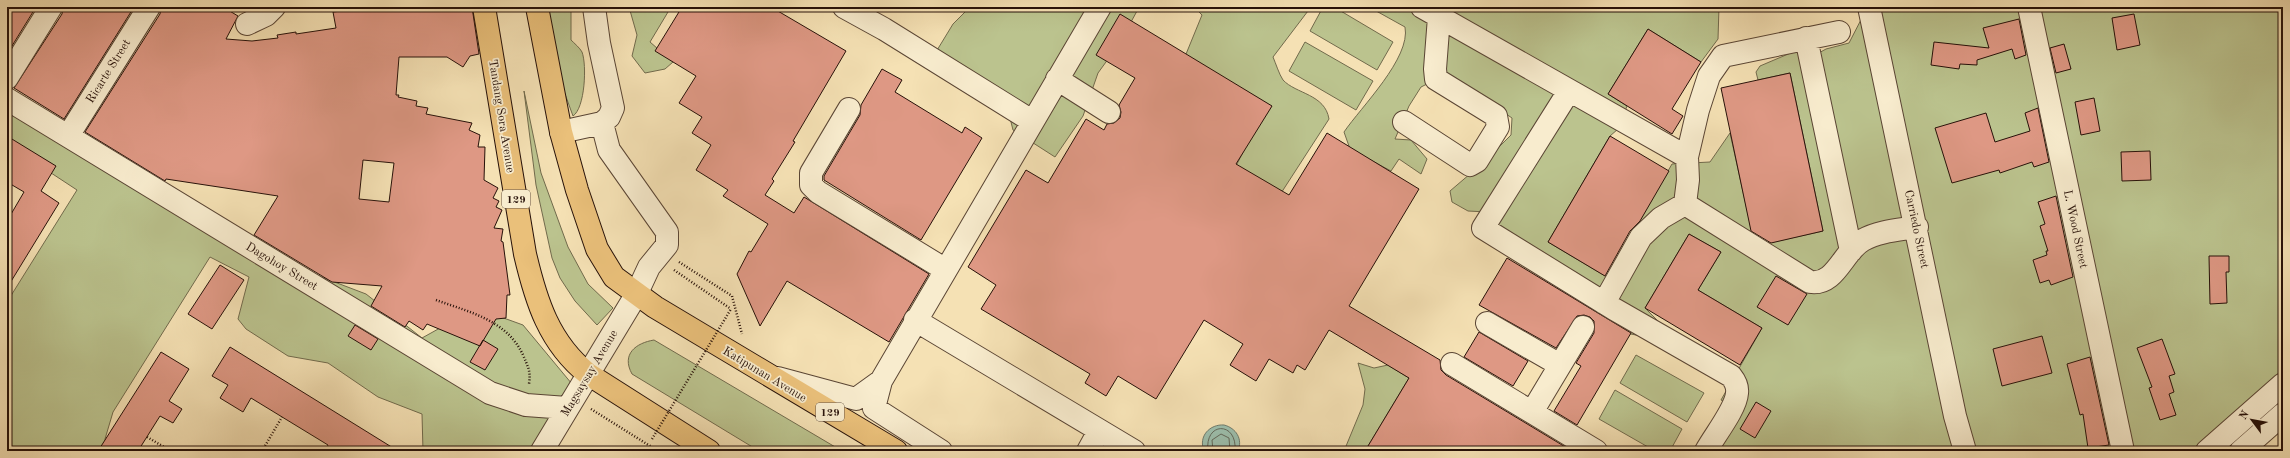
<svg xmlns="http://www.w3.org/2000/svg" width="2290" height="458" font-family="'Old Standard TT',serif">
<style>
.green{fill:#bbc38e;stroke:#716a4c}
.water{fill:#9cbeac;stroke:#6d796b}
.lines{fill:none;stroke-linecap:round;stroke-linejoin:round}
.shore{stroke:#62685a;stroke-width:1}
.building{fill:#de9884;stroke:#271109;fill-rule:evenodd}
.minor-casing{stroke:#5a4534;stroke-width:24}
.major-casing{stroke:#271109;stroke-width:24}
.path{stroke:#271109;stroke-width:2.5;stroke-dasharray:1 2;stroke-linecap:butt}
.minor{stroke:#f8ecce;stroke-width:22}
.major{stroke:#eac07a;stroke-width:22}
.path-bridge{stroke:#271109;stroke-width:2.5;stroke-dasharray:1 2;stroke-linecap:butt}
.labels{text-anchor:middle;stroke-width:3.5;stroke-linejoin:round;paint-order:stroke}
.shield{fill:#f8ecce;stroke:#665344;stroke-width:1}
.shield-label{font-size:11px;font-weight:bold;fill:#271109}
.street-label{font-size:12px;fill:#271109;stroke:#f8ecce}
</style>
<rect width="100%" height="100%" fill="#f5e1b4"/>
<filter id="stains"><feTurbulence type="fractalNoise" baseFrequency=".005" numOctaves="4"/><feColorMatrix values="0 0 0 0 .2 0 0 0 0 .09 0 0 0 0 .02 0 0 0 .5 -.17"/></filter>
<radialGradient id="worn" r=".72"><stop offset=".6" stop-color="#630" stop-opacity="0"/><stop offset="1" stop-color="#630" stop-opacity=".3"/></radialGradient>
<path class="green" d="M546,7H571V40C574,43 580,48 582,52C587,65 585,108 573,116L557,72Z
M629,7H671L650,42L673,62L665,69L645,73L632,56L637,35Z
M970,7H1143L1137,11L1119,44L1098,73L1083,116L1055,157L1013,130L1010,118L928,65L953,24Z
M1194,7H1311L1273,57C1276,64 1279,74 1283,80C1296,94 1325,94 1329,119L1274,204L1230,178L1264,110L1184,59L1202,15Z
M1323,7H1334L1393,42L1377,70L1310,31Z
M1369,7H1719L1718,39L1701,62L1648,29L1608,94L1627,106L1618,129L1610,136L1548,242L1607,277L1672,164L1710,162L1730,133L1755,246L1823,231L1790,73L1758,80L1756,72L1760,66L1800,49L1817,54L1826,49L1849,43L1865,12L1863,7H2283V372L2196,451H1717L1741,411L1721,400L1762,328L1698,290L1721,252L1689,234L1645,308L1659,322L1641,336L1595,327L1576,316L1586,298L1507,251L1487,212L1468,211L1452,202L1450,191L1484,162L1511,135L1512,118L1447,74L1421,87L1409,106L1395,139L1411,140L1427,159L1421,174L1399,159L1391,171L1350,149L1344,132C1361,107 1411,58 1405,27Z
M1305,42L1373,81L1356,110L1289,71Z
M524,91L541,173L568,247L588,284L613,308L597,325L575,301L560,278L552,258L536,185Z
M7,106L224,240L366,294L422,338L476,308L523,325L572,384L529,451H423L422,414L378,397L328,363L288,356L246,329L238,319L249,277L210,257L113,412L105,439L108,451H7V302L77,190L7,144Z
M654,340L842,451H759L632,374C621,354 636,343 654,340Z
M1636,355L1704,393L1687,422L1620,383Z
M1358,363L1374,368L1388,365L1409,378L1365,451H1344L1363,405L1365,389Z
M1615,390L1682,429L1670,451H1655L1599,419Z"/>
<path class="water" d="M1224,425C1236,428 1243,439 1238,451H1204C1198,436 1210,424 1224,425Z"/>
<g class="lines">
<path class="shore" d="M1208,451C1204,421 1238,421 1235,451
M1213,451L1212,440L1221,434L1229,438L1230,451"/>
</g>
<path class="building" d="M7,7H36L7,54Z
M63,7H134L64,119L14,88L62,14Z
M161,7H223L238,16L226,39L252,41L278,38L277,35L296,32V34L336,28L333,12L374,7H472L479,54L470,56L463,67L447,57H399L396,95H399L398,97L417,101L416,106L428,108L426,114L472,123L469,130L480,135L478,147H485L484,180L498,188L493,198L499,201L496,207L502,210L494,228L503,229L501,241L503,242L510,295H507L506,318L496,319L480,346L427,324L423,330L409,321L405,327L371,306L382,286L332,282L254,235L278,196L166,179L165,181L85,132L160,14ZM363,160L394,163L389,202L359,199Z
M682,7H771L846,51L793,141L795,142L772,179L774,181L765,195L794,213L804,197L929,274L889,342L787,281L760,326L737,274L749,251L751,252L768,224L723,196L728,190L696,170L711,145L692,133L702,117L679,103L696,76L655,51Z
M1120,14L1272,106L1236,164L1289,195L1327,133L1419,189L1349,306L1440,360L1441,370L1446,375L1572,451H1365L1409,378L1329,330L1305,370L1297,365L1293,373L1269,359L1256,381L1230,365L1243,344L1204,320L1156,399L1118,376L1106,396L1085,383L1090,374L981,309L996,285L968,267L1026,170L1048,183L1086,119L1104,130L1107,124L1114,123L1120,118L1121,112L1119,105L1135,78L1096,55Z
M2134,14L2140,45L2117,50L2112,18Z
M2019,19L2026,55L2015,59L2012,49L1977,60V65L1960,64L1959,69L1931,65L1934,42L1989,48L1983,28Z
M1648,29L1701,62L1672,109L1683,116L1672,134L1608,94Z
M2064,44L2071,69L2056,73L2050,48Z
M882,69L902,80L895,92L962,133L965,127L982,138L921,240L824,180V176L860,115L861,105Z
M1790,73L1823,231L1771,243L1751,231L1721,88Z
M2094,98L2100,131L2081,135L2075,102Z
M2038,108L2049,162L2034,167L2032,162L2000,173L1999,170L1952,183L1935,128L1986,113L1995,142L2030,131L2025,113Z
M7,136L56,166L41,191L59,203L7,288V221L24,192L7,182Z
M1610,136L1669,171L1640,221L1630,231L1605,276L1548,242Z
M2150,151L2151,180L2122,181L2121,152Z
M2056,196L2073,277L2051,285L2049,280L2040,283L2033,260L2047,255L2046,251H2048L2040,226L2045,224L2038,202Z
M1689,234L1721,252L1698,290L1762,328L1740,365L1645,308Z
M2209,256H2229V272H2226L2227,303L2210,304Z
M1507,258L1631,333L1577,425L1554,411L1581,366L1576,363L1594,333V321L1590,317L1584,315L1577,316L1556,348L1479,305Z
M220,265L244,280L212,329L188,314Z
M1776,276L1807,294L1788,325L1757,307Z
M355,325L378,339L371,350L348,336Z
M1479,332L1528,361L1513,386L1464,357Z
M2042,336L2052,373L2002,386L1993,349Z
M2162,339L2175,374L2169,376L2174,392L2169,394L2176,415L2160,420L2149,388L2152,387L2137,348Z
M483,340L498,349L485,370L470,362Z
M230,347L398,451H325L328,445L251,398L243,412L220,398L228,385L212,376Z
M161,352L189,369L169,401L182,409L173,423L160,416L138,451H98Z
M2090,357L2109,445L2088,448L2083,414L2080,415L2067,364Z
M1756,402L1771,411L1755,438L1740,429Z"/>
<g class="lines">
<defs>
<path id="minor" d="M844,7L884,29L1032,121
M1422,7L1687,157
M1869,7L1955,416L1965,451
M2029,7L2123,451
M247,24L266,15L274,7
M1806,38L1851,251
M7,78L51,7
M1057,79L1109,112
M1569,91L1483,228L1614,309L1731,376C1735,381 1738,386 1737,393C1736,409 1714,436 1706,451
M7,99L490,393L526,405L567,408
M849,109L811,173V185L818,192L946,270
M1404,122L1470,165L1477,161L1498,127L1496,116L1436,79L1435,69L1439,17
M561,132L602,123L609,117L613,108L599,43L594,7
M68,136L149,7
M1685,204L1810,282C1836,286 1843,251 1863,240C1879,231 1899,230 1917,227
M1604,303L1641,237L1661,218L1685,204L1688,180L1687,157L1698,110L1709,76L1723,56L1839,32
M915,320L1134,451
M1487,323L1560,365
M1452,364L1596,451
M778,378L856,399L881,381
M1532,412L1583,327
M542,451L636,295L649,267L667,245V232L609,150L602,123
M941,451L874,408L881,381L1100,7
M1088,451L1099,431
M2207,451L2283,384
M2241,451L2283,414"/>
<path id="major" d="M484,7L525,254C536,301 549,343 588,374L709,451
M537,7L561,132L577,190L597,249L614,277L655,307L896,451"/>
</defs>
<use href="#minor" class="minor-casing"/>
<use href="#major" class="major-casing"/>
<path class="path" d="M679,262L732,296L742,334
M674,270L731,309
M436,300C469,312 507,320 523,355C528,367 531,371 529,384
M591,409L658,451
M147,437L171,451
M262,451L282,417"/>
<use href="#minor" class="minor"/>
<use href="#major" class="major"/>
<path class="path-bridge" d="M652,439L731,309"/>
</g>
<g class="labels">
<g class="shield">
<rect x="502" y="190" width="28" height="18" rx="3"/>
<rect x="816" y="403" width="28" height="18" rx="3"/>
</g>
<g class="shield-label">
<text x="516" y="203">129</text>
<text x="830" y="416">129</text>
</g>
<g class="street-label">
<text transform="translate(108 71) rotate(-58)" y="4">Ricarte Street</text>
<text transform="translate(502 116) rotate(81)" y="4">Tandang Sora Avenue</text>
<text transform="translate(1917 229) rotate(78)" y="4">Carriedo Street</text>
<text transform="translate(2076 229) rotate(78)" y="4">L. Wood Street</text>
<text transform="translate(282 266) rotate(31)" y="4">Dagohoy Street</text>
<text transform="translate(589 373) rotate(-59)" y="4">Magsaysay Avenue</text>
<text transform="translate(765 374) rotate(31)" y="4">Katipunan Avenue</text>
</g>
</g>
<rect width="2290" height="458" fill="none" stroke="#f5e1b4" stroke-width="24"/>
<rect x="8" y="8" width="2274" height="442" fill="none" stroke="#271109" stroke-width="2"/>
<rect x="12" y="12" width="2266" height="434" fill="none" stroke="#271109"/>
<g transform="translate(2252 420) rotate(302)" stroke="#f8ecce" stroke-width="3" paint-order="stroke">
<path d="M0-3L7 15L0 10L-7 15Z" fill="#271109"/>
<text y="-6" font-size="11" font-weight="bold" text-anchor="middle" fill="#271109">N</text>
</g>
<rect width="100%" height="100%" filter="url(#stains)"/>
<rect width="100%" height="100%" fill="url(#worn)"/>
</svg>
